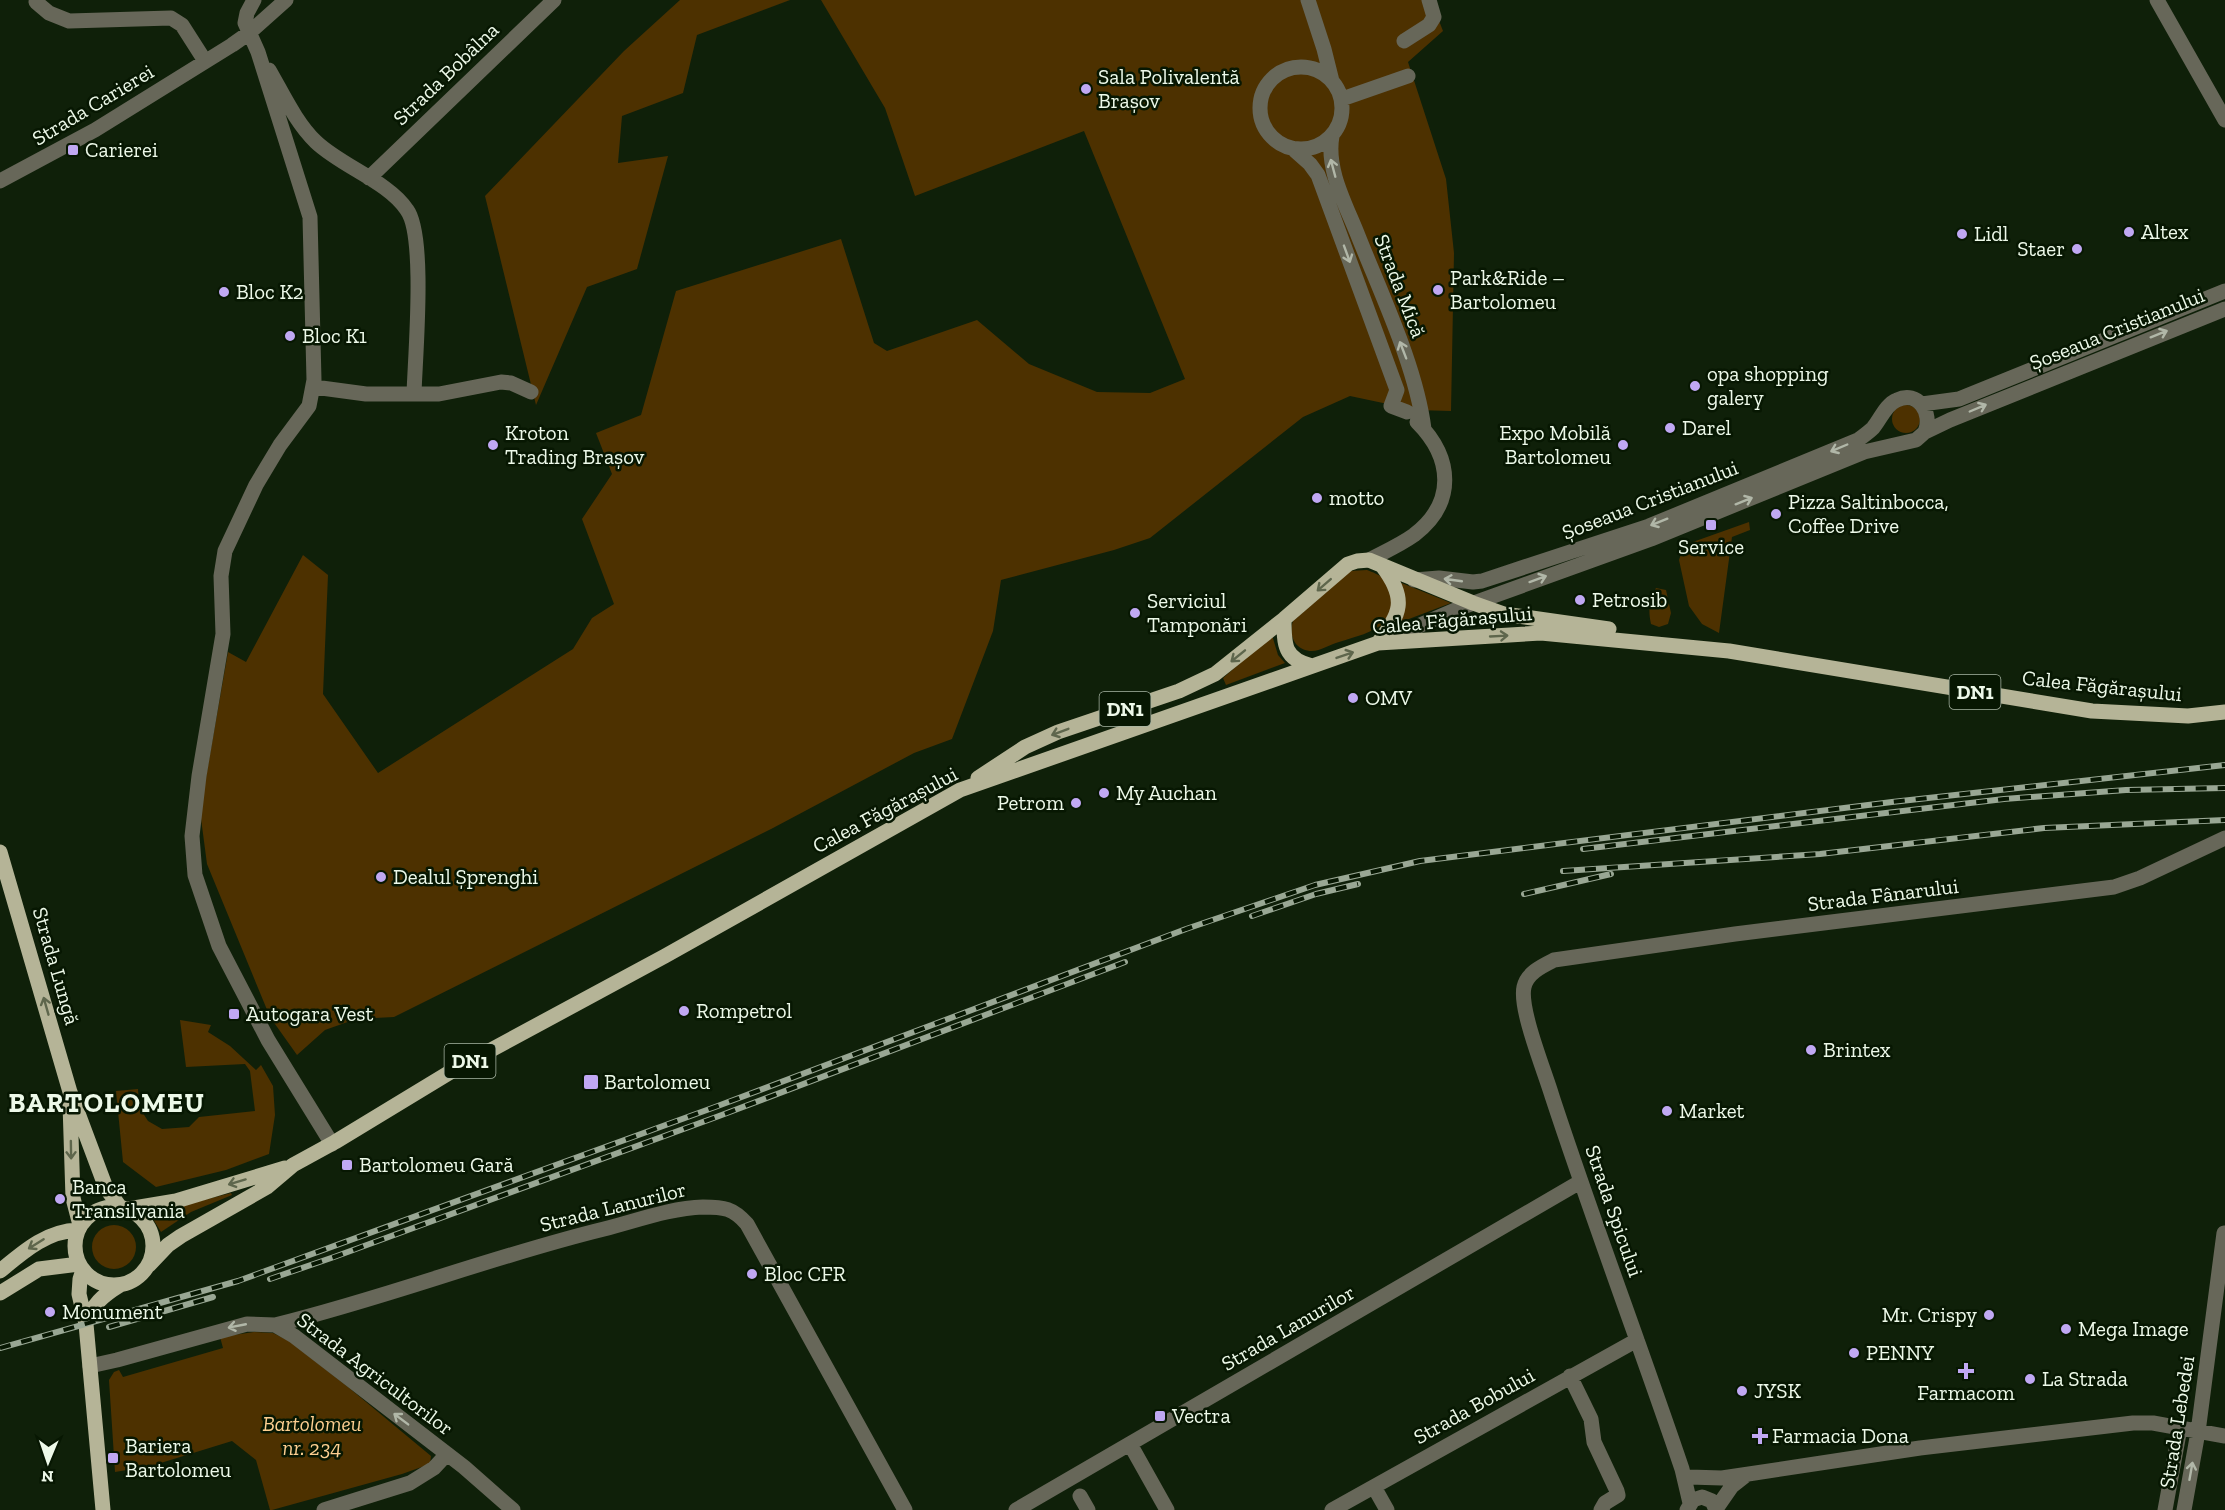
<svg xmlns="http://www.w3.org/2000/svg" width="2225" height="1510" font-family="'Zilla Slab',serif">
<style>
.green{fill:#4d3100}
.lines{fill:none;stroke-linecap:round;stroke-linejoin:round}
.minor{stroke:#676759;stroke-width:15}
.major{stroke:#b5b497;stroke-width:15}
.rail-casing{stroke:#99a794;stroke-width:6}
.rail{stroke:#071702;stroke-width:4;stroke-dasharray:11;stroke-linecap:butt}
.oneway{stroke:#b1b7a8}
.oneway2{stroke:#5e664c}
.poi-dot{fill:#c0a8f3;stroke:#071702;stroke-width:2}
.labels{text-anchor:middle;stroke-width:5;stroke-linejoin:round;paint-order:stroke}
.shield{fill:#071702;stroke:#a8b5a4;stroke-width:1.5}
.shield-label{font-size:20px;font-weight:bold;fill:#edf9e9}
.street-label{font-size:21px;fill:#edf9e9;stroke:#071702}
.poi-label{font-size:21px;fill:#edf9e9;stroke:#071702;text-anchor:start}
.park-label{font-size:21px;font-style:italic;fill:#fecf91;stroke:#071702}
.district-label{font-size:27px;font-weight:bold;letter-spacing:1.5px;fill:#edf9e9;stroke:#071702}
</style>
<rect width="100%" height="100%" fill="#0f2009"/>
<path class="green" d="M680,0H790L697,35L683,93L622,116L618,163L668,156L637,269L587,287L536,405L485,196L624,51Z
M821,0H1431L1443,31L1408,62L1446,179L1454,253L1451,411L1416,410L1350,396L1303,417L1150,538L1114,550L1001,580L993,631L952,739L914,753L773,828L394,1017L356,1019L325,1030L297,1055L270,1017L207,864L200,811L228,652L246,662L303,555L328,575L323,694L378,773L573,649L592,618L614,604L582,519L612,474L596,433L641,415L676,291L841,239L874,343L887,351L977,320L1029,364L1097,392L1150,393L1185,379L1084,131L915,196L885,108Z
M1892 419a14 14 0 1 1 28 0a14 14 0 1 1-28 0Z
M1749,522L1750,530L1732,537L1719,633L1702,624L1689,606L1679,560L1683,548L1690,543Z
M1367,570C1372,572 1380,575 1383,578C1394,589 1397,611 1386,621C1374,633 1354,637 1339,642C1331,644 1320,651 1312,651C1295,651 1288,635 1293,621L1350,571Z
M1399,582L1451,603L1401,622C1407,607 1405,597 1399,582Z
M1656,588L1666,590L1671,613L1668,624L1659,627L1651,624C1648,610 1649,601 1656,588Z
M1272,635L1278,655L1285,663L1226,685L1223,678Z
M180,1020L211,1025L208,1032L230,1046L256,1070L261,1065L273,1086L275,1115L269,1154L226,1170L156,1187L123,1162L116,1091L138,1089L139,1107L148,1121L162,1129L189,1127L199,1117L255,1111L250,1071L245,1064L186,1067Z
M231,1193L232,1195L191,1212L161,1232L150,1214Z
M92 1247a22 22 0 1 1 44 0a22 22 0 1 1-44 0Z
M254,1332L273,1333L289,1341L348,1387L431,1456L430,1464L402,1474L272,1510H270L256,1460L232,1441L151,1466L115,1472L109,1380L114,1372L119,1370L123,1377L223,1348L220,1337Z"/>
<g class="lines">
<path class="minor" d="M254,0L247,13L245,23L258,52L310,217L314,380L309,406L280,445L256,485L225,551L221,576L223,634L199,776L192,836L195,875L219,946L268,1040L332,1144
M1308,0L1324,49L1332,81
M2157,0L2225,120
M36,2L49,13L69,21L171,18L182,25L205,61
M1404,41L1429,25L1434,17L1429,0
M1260 108a41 41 0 1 1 82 0a41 41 0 1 1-82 0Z
M269,70C283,94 296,123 316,142C341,166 389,182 407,210C426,236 415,357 414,394
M1342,99L1408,76
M1332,136C1326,169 1345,203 1357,233C1381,294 1416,366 1424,429
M1292,148L1310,164L1318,175L1397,390L1391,406L1407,412
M369,178L554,0
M0,181L95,130L232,45L249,33L286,0
M314,387L366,394H439L501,382L511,383L531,392
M1922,404L1959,399L2225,291
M1369,560C1384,552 1400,545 1414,535C1456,503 1453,458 1417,422
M1414,580L1439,578L1473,582L1482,581L1649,526L1858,440C1863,436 1868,433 1873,428C1880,420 1886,404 1897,400C1918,390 1933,413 1925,432
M1381,642L1460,608L1651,539L1864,452L1916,440L1925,432L1950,420L2225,309
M275,1325C386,1298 493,1256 604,1229C636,1221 670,1208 703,1207C724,1207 733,1208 747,1224L905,1510
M90,1366L117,1360L247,1324L275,1325L294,1336L464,1467L513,1510
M1570,1376L1591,1419L1594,1442L1617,1491L1618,1495L1605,1503L1601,1510
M1130,1444L1167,1510
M1689,1477L1722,1478L1920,1448L2133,1423H2153L2225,1436
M1374,1487L1387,1510
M1080,1496L1088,1510
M1690,1503L1682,1469C1640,1345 1593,1221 1552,1096C1545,1072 1519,1009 1524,987C1527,973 1542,966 1554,960L1735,934L2114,887L2140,878L2225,838
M1716,1509L1732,1486L1746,1475
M324,1510L410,1483L434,1468L447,1454
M1016,1510L1580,1182
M1332,1510L1637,1340
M1687,1510L1693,1500L1702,1497L1712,1501L1716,1510
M2165,1510L2180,1428
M2184,1510L2198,1432L2224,1233"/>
<path class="major" d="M1284,619C1284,645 1284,659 1312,666
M1378,643C1401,614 1407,599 1383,567
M978,778L1025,747L1058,732L1179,691L1215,674L1284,619L1348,564L1357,561L1369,560L1473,603L1504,614L1609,629
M0,852L70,1092L106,1188L120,1207
M70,1104L73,1198L80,1225
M75 1246a39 39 0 1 1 78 0a39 39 0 1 1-78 0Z
M128,1209L176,1201L285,1168
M149,1265L168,1245L181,1236L267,1187L293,1165L335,1142L452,1071L665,956L960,790L1378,643L1541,633L1729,651L2092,711L2188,716L2225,712
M83,1270L80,1279L79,1294L86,1324L103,1510
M0,1271C23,1252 46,1231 78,1230
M0,1293L39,1269L79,1264
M86,1324C93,1304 102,1296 120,1285"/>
<defs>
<path id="rail" d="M1583,849L2004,799L2126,790L2225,788
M1563,871L1820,854L2044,828L2225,820
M1524,894L1611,874
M1252,916L1316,894L1358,884
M270,1279L334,1257L719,1116L1125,962
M109,1327L213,1297
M0,1348L238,1281L715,1107L1186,929L1315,885L1420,861L1892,802L2225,765"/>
</defs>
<use href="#rail" class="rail-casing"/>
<use href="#rail" class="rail"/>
</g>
<defs><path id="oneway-shaft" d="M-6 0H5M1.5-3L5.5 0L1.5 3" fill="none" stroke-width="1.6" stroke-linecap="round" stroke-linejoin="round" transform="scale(1.5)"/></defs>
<g class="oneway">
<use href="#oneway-shaft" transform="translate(1333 168) rotate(-105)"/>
<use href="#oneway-shaft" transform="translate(1347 254) rotate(70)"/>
<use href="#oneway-shaft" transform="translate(2159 334) rotate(-22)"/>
<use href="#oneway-shaft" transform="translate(1403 350) rotate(-111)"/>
<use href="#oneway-shaft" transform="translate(1978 408) rotate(-23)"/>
<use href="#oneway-shaft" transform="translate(1839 448) rotate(157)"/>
<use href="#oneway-shaft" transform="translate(1744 501) rotate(-22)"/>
<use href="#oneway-shaft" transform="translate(1659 522) rotate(158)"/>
<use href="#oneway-shaft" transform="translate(1538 579) rotate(-20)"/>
<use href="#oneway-shaft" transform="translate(1453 580) rotate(-172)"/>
<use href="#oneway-shaft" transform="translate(237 1326) rotate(169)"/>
<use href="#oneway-shaft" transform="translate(401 1419) rotate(-143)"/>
<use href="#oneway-shaft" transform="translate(2191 1471) rotate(-80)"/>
</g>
<g class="oneway2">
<use href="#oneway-shaft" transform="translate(1324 585) rotate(139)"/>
<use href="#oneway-shaft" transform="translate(1499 636) rotate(-3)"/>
<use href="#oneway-shaft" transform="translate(1345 655) rotate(-19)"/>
<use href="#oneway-shaft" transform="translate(1238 656) rotate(141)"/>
<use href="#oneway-shaft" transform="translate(1060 732) rotate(159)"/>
<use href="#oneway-shaft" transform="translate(46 1006) rotate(-106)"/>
<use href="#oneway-shaft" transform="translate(71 1150) rotate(89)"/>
<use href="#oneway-shaft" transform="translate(237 1182) rotate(163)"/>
<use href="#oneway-shaft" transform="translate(36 1244) rotate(148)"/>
</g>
<g class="poi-dot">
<circle cx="1086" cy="89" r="6"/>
<rect x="67" y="144" width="12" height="12" rx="3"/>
<circle cx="2129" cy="232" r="6"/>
<circle cx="1962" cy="234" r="6"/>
<circle cx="2077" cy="249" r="6"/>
<circle cx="1438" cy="290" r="6"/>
<circle cx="224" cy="292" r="6"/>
<circle cx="290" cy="336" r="6"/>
<circle cx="1695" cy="386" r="6"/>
<circle cx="1670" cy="428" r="6"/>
<circle cx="493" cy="445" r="6"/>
<circle cx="1623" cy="445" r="6"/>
<circle cx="1317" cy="498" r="6"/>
<circle cx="1776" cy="514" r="6"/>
<rect x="1705" y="519" width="12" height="12" rx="3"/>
<circle cx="1580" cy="600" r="6"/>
<circle cx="1135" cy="613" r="6"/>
<circle cx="1353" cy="698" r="6"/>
<circle cx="1104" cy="793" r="6"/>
<circle cx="1076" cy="803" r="6"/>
<circle cx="381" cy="877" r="6"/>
<circle cx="684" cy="1011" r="6"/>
<rect x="228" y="1008" width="12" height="12" rx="3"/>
<circle cx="1811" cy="1050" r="6"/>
<rect x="583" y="1074" width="16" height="16" rx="3"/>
<circle cx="1667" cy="1111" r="6"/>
<rect x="341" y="1159" width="12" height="12" rx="3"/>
<circle cx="60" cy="1199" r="6"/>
<circle cx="752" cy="1274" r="6"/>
<circle cx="50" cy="1312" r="6"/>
<circle cx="1989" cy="1315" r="6"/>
<circle cx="2066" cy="1329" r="6"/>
<circle cx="1854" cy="1353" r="6"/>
<path d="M1963 1362h6v6h6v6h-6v6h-6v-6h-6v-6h6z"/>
<circle cx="2030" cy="1379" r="6"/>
<circle cx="1742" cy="1391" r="6"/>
<rect x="1154" y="1410" width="12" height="12" rx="3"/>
<path d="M1757 1427h6v6h6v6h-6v6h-6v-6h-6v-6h6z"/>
<rect x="107" y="1452" width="12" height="12" rx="3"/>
</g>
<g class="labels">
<g class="shield">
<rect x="1949.5" y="675" width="51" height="34" rx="4.5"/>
<rect x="1099.5" y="692" width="51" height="34" rx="4.5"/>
<rect x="444.5" y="1044" width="51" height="34" rx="4.5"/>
</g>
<g class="shield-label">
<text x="1975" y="699">DN1</text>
<text x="1125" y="716">DN1</text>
<text x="470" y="1068">DN1</text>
</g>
<g class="street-label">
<text transform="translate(446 74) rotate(-44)" y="7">Strada Bobâlna</text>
<text transform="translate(93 105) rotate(-31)" y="7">Strada Carierei</text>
<text transform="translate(1400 286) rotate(69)" y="7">Strada Mică</text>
<text transform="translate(2117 329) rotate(-22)" y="7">Șoseaua Cristianului</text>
<text transform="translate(1650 500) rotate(-21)" y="7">Șoseaua Cristianului</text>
<text transform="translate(1452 620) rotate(-5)" y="7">Calea Făgărașului</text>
<text transform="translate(2102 686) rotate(6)" y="7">Calea Făgărașului</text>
<text transform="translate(885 810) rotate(-28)" y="7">Calea Făgărașului</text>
<text transform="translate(1883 895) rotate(-7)" y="7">Strada Fânarului</text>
<text transform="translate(56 966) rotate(74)" y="7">Strada Lungă</text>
<text transform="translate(613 1207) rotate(-14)" y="7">Strada Lanurilor</text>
<text transform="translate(1614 1211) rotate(71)" y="7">Strada Spicului</text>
<text transform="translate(1288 1328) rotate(-30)" y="7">Strada Lanurilor</text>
<text transform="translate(375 1374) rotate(37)" y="7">Strada Agricultorilor</text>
<text transform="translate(1474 1406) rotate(-29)" y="7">Strada Bobului</text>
<text transform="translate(2177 1422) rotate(-81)" y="7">Strada Lebedei</text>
</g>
<g class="poi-label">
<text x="1098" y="84">Sala Polivalentă<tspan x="1098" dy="24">Brașov</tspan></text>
<text x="85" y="157">Carierei</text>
<text x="2141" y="239">Altex</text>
<text x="1974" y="241">Lidl</text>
<text x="2065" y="256" text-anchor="end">Staer</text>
<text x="1450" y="285">Park&amp;Ride –<tspan x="1450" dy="24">Bartolomeu</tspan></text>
<text x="236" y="299">Bloc K2</text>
<text x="302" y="343">Bloc K1</text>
<text x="1707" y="381">opa shopping<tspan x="1707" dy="24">galery</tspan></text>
<text x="1682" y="435">Darel</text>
<text x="505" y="440">Kroton<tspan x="505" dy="24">Trading Brașov</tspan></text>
<text x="1611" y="440" text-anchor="end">Expo Mobilă<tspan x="1611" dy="24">Bartolomeu</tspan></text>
<text x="1329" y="505">motto</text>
<text x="1788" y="509">Pizza Saltinbocca,<tspan x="1788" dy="24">Coffee Drive</tspan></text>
<text x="1711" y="554" text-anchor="middle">Service</text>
<text x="1592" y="607">Petrosib</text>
<text x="1147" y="608">Serviciul<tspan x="1147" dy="24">Tamponări</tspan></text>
<text x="1365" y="705">OMV</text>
<text x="1116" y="800">My Auchan</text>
<text x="1064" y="810" text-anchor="end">Petrom</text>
<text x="393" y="884">Dealul Șprenghi</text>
<text x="696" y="1018">Rompetrol</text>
<text x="246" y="1021">Autogara Vest</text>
<text x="1823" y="1057">Brintex</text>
<text x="604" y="1089">Bartolomeu</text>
<text x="1679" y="1118">Market</text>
<text x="359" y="1172">Bartolomeu Gară</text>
<text x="72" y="1194">Banca<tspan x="72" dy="24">Transilvania</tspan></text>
<text x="764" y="1281">Bloc CFR</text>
<text x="62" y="1319">Monument</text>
<text x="1977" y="1322" text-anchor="end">Mr. Crispy</text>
<text x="2078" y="1336">Mega Image</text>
<text x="1866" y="1360">PENNY</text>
<text x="2042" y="1386">La Strada</text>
<text x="1754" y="1398">JYSK</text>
<text x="1966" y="1400" text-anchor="middle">Farmacom</text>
<text x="1172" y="1423">Vectra</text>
<text x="1772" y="1443">Farmacia Dona</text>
<text x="125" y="1453">Bariera<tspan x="125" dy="24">Bartolomeu</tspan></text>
</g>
<g class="park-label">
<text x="312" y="1431">Bartolomeu<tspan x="312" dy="24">nr. 234</tspan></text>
</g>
<g class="district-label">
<text x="107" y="1112">BARTOLOMEU</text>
</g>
</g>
<g transform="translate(48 1462) rotate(182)" stroke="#071702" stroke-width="4.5" paint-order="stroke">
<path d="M0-4.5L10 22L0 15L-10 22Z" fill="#edf9e9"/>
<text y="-9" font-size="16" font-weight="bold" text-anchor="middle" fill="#edf9e9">N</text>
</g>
</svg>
